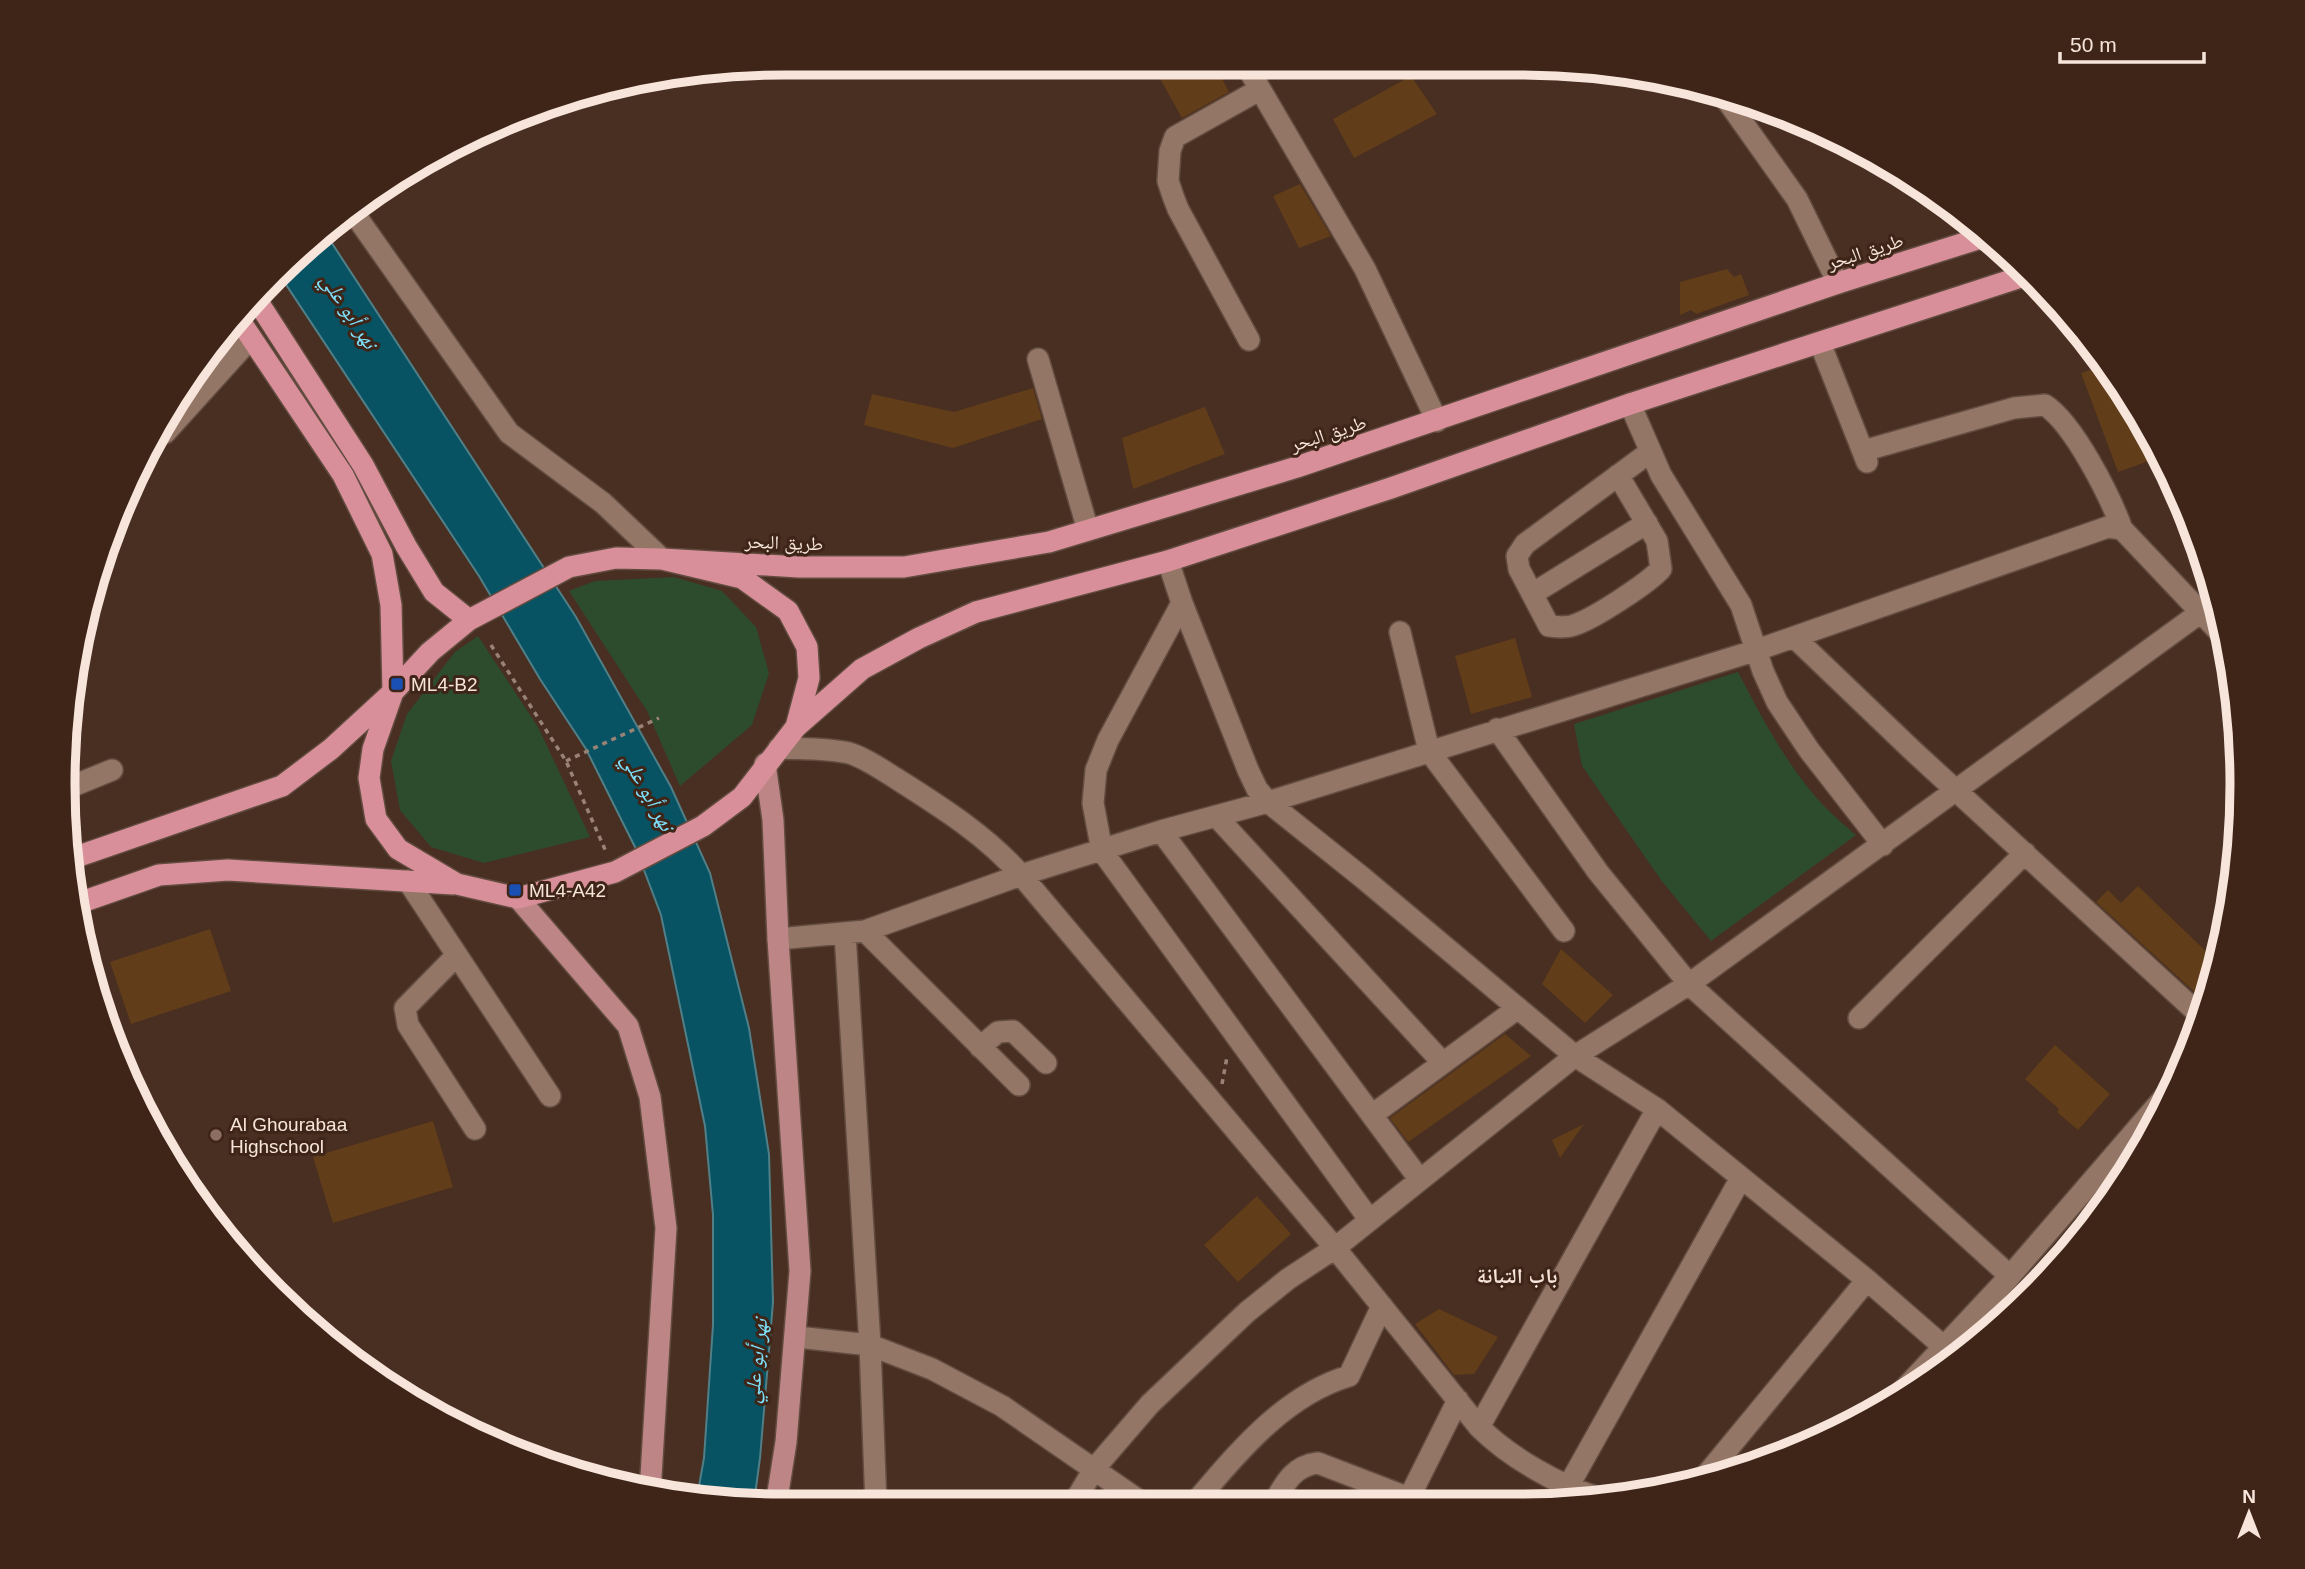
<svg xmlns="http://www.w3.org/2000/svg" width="2305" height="1569" font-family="Helvetica,'Noto Naskh Arabic',sans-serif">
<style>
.green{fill:#2d4c2e}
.water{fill:#085363;stroke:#507f87;stroke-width:2}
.building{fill:#613d1a}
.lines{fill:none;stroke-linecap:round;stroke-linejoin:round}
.minor-casing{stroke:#624c40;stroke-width:24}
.major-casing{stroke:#624c40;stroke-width:24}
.highway-casing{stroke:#624c40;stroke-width:24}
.path{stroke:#998377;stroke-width:3.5;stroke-dasharray:5 5;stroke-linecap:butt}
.minor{stroke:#947666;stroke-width:21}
.major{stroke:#bd8585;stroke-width:21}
.highway{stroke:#d98f99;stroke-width:21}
.transit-dot{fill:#1a4fb4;stroke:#3e2517;stroke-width:2.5}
.education-dot{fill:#8d6e63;stroke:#3e2517;stroke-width:2.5}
.labels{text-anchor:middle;stroke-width:6;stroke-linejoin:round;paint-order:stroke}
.street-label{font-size:19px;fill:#f7e5dc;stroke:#3e2517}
.poi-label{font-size:19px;fill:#f7e5dc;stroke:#3e2517;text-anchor:start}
.water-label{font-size:21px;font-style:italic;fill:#7ee1fc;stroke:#3e2517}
.neighbourhood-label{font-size:21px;font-weight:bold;fill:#f7e5dc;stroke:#3e2517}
.rim{fill:none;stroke:#f7e5dc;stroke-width:9}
</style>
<rect width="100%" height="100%" fill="#492f21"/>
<path class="green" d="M674,577L722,591L756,627L769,673L752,725L680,786L647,711L569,591L595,581Z
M478,636L538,727L590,837L484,863L431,847L400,810L391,761L407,714L455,652Z
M1738,672C1762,718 1788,768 1824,806C1834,816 1845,826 1856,835L1711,941L1661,880L1582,766L1574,724Z"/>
<path class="water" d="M324,231L576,617L671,787L710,873L749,1028L769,1154L773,1302L760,1458L754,1503L697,1497L704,1458L713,1325V1215L705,1126L661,915L636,849L586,749L540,679L479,576L279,274L308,242Z"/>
<path class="building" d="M1215,65L1229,92L1182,118L1153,66Z
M1411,76L1437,114L1354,158L1333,119Z
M1300,184L1331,236L1299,248L1273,196Z
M1727,269L1734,277L1741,274L1749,295L1696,314L1691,310L1680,315V282Z
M2105,365L2120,383L2160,457L2118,472L2081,373Z
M1033,388L1042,419L953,448L864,425L872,394L954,412Z
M1205,407L1225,454L1133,489L1122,438Z
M1515,638L1532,697L1471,714L1455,656Z
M2138,886L2217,962L2210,984L2199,996L2096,902L2108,890L2121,903Z
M210,929L231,991L131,1024L110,962Z
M1561,949L1613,995L1585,1023L1542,984Z
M1505,1034L1531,1056L1408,1142L1390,1118Z
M2055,1045L2110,1094L2078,1130L2057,1112L2059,1109L2025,1079Z
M433,1121L453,1187L333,1223L313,1157Z
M1584,1124L1560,1158L1552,1140Z
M1257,1196L1291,1234L1238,1282L1204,1245Z
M1439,1309L1498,1337L1474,1374L1454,1375L1415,1324Z"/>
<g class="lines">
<defs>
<path id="minor" d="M1246,65L1365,269L1437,421
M1726,99L1797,199L1838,283
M351,209L509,433L603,503L662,559
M1249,340L1178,209L1173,196L1168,181L1170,151L1175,137L1259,90
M1820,343L1867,462
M1038,359L1088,530
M1630,404L1661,475L1741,605L1763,671L1777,702L1809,750L1883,845
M165,433L251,338
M1863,451L2014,408L2045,405C2074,424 2110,496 2122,529
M1618,475L1657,541L1661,569C1647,584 1596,617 1577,624C1568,628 1559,627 1549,626L1519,569L1517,556L1525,544L1650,452
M1168,561L1182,603L1248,770L1257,789L1268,802L1363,878L1575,1056L1657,1109L1867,1280L1944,1347
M1532,594L1647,523
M1182,603L1108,740L1096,770L1093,803L1102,851L1369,1219
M1400,632L1429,751L1564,931
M1794,637L1912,750L2201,1016
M1497,729L1598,872L1689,984L2010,1276
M779,748C802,749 827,748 849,753C866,758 882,770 897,779C941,807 986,835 1021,875L1335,1248L1479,1427C1509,1457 1558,1485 1599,1498
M68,788L112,770
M1216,816L1443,1063
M1161,831L1420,1180
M408,881L550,1096
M865,931L1019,1085
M845,933L870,1345L876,1506
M778,939L865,931L1021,875L1161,831L1268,802L1757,650L2108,527L2122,529L2227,640
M457,955L405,1008L408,1025L475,1129
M1859,1018L2025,853
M980,1047L998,1032L1013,1031L1046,1063
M1372,1115L1518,1008
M797,1337L870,1345L932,1369L1002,1406L1147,1506
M1895,1399L2010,1276L2174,1086
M1479,1427L1657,1109
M1703,1479L1867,1280
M1569,1485L1741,1178
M1072,1506L1094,1469L1150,1404L1247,1312L1288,1279L1335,1248L1575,1056L1689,984L2215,602
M1192,1506C1236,1455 1282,1396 1349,1376L1382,1306
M1272,1506C1284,1485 1292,1466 1318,1463L1409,1498
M1405,1506L1458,1400"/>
<path id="major" d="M765,764L773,820L778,939L800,1271L786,1442L776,1505
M518,898L628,1026L650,1097L666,1228L650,1493"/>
<path id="highway" d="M256,299L363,465L406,546L434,592L469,620
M616,558L662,559L742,578L788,611L807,647L809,678L796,727L742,797L703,826L615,872L518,898L457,884L398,849L376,819L369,778L373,749L393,692L430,652L469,620L569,567Z
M662,559L799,567H904L1049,542L1297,467L1838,283L1987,236
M796,727L862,669L919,638L976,612L1168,561L1391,488L1630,404L2030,274
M73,858L282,786L331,749L393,692L391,605L382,554L343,475L238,318
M76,904L159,875L228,870L453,884"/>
</defs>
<use href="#minor" class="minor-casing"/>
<use href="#major" class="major-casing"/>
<use href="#highway" class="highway-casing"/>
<path class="path" d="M491,645L566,761L607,854
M566,761L659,718
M1222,1084L1227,1057"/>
<use href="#minor" class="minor"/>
<use href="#major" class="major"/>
<use href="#highway" class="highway"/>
</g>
<g class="transit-dot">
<rect x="390" y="677" width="14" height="14" rx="3.5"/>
<rect x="508" y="883" width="14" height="14" rx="3.5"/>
</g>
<circle class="education-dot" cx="216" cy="1135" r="7"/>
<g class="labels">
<g class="street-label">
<text transform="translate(1865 251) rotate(-18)" y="7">طريق البحر</text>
<text transform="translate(1328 433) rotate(-18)" y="7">طريق البحر</text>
<text transform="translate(784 542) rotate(2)" y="7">طريق البحر</text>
</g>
<g class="poi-label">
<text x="411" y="691">ML4-B2</text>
<text x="529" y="897">ML4-A42</text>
<text x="230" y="1131">Al Ghourabaa<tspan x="230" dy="22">Highschool</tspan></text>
</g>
<g class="water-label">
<text transform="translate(349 311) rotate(57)" y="7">نهر أبو علي</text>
<text transform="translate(648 792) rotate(61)" y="7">نهر أبو علي</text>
<text transform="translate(756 1361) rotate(-84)" y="7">نهر أبو علي</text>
</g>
<g class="neighbourhood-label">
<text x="1517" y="1283">باب التبانة</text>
</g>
</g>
<path d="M0 0H2305V1569H0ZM784 75H1521A709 709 0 0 1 2230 784V785A709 709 0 0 1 1521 1494H784A709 709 0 0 1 75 785V784A709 709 0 0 1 784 75Z" fill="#3e2517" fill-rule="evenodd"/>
<path class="rim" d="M784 75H1521A709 709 0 0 1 2230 784V785A709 709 0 0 1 1521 1494H784A709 709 0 0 1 75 785V784A709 709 0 0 1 784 75Z"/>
<g transform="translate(2249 1513)" stroke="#3e2517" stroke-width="5" paint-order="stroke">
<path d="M0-5L12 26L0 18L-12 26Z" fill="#f7e5dc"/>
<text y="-10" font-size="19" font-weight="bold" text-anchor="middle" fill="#f7e5dc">N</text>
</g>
<path d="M2060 52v10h144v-10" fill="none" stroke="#f7e5dc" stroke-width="3.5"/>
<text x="2070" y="52" font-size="21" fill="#f7e5dc" stroke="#3e2517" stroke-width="5" paint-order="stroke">50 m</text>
</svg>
